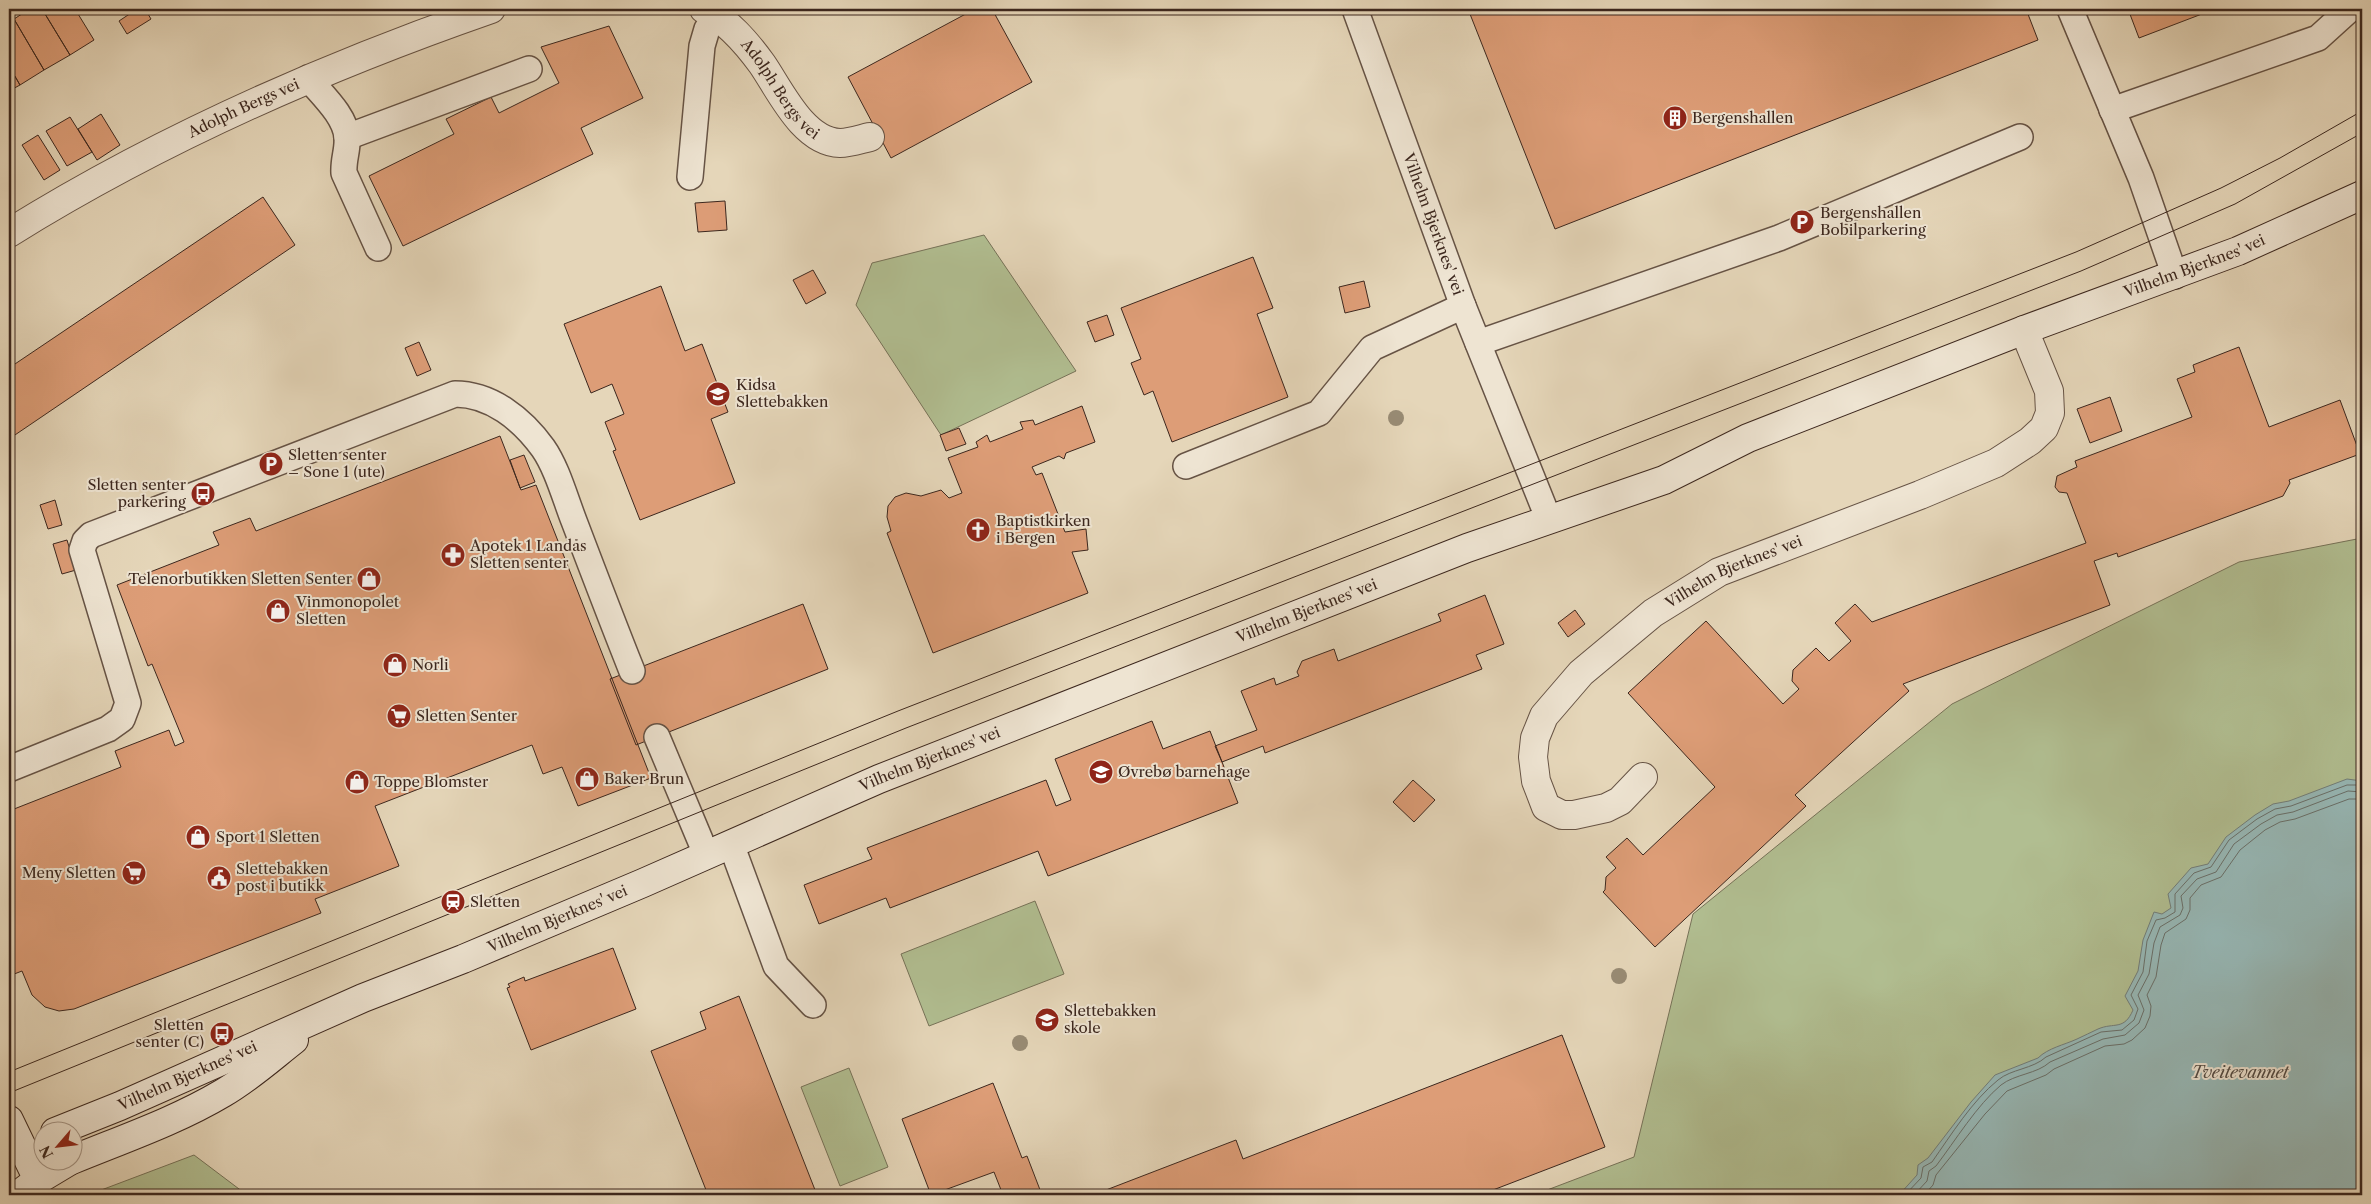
<svg xmlns="http://www.w3.org/2000/svg" width="2371" height="1204" font-family="'Libre Caslon Text',serif">
<style>
.green{fill:#b1be91;stroke:#767258}
.water{fill:#97b8b6;stroke:#737e79}
.lines{fill:none;stroke-linecap:round;stroke-linejoin:round}
.shore{stroke:#6a706a;stroke-width:1}
.building{fill:#dd9d77;stroke:#3c271e}
.lane-casing{stroke:#665345;stroke-width:28}
.street-casing{stroke:#665345;stroke-width:30}
.secondary-casing{stroke:#3c271e;stroke-width:30}
.lane{stroke:#eee4d2;stroke-width:25}
.street{stroke:#eee4d2;stroke-width:28}
.secondary{stroke:#eee4d2;stroke-width:28}
.tram{stroke:#3c271e;stroke-width:1}
.tree{fill:#988b74}
.labels{text-anchor:middle;stroke-width:4;stroke-linejoin:round;paint-order:stroke}
.street-label{font-size:15px;fill:#3c271e;stroke:#eee4d2}
.poi-label{font-size:15px;fill:#3c271e;stroke:#eee4d2;text-anchor:start}
.water-label{font-size:16px;font-style:italic;fill:#534b44;stroke:#eee4d2}
</style>
<rect width="100%" height="100%" fill="#e5d6b9"/>
<filter id="stains"><feTurbulence type="fractalNoise" baseFrequency=".004" numOctaves="4"/><feColorMatrix values="0 0 0 0 .2 0 0 0 0 .09 0 0 0 0 .02 0 0 0 .5 -.17"/></filter>
<radialGradient id="worn" r=".72"><stop offset=".6" stop-color="#630" stop-opacity="0"/><stop offset="1" stop-color="#630" stop-opacity=".3"/></radialGradient>
<path class="green" d="M984,235L1076,371L941,435L856,305L872,263Z
M2362,538V1195H1534L1634,1157L1693,914L1952,704L2239,562Z
M1035,901L1064,974L929,1026L901,954Z
M849,1068L888,1167L840,1186L801,1087Z
M194,1155L247,1195H88Z"/>
<path class="water" d="M2347,779L2362,781V1195H1899L1917,1175L1918,1165L1928,1158L1971,1102L1995,1075L2038,1058C2048,1048 2064,1045 2077,1039C2084,1036 2091,1032 2098,1029C2114,1022 2124,1031 2133,1010L2125,996L2138,971L2143,940L2154,912L2162,914L2171,908L2168,894L2191,868L2208,864L2226,837L2255,815L2273,804L2289,801Z"/>
<g class="lines">
<path class="shore" d="M1905,1195L1921,1178L1923,1167L1932,1162C1951,1135 1972,1101 1998,1080C2011,1069 2033,1069 2046,1057L2101,1032L2122,1030L2134,1020L2138,1009L2131,995L2143,972L2147,941L2156,920L2165,918L2175,912V894L2194,873L2211,867L2229,840L2257,819L2275,809L2291,806L2347,785H2362
M1914,1195L1927,1181L1929,1171L1936,1166C1955,1141 1977,1105 2001,1085C2015,1074 2037,1074 2050,1062L2103,1039L2125,1035L2139,1023L2144,1010L2138,995L2149,974L2154,943L2160,927L2180,915L2183,908L2181,896L2197,879L2216,872L2234,844L2261,824L2277,815L2293,812L2348,791L2362,792
M1924,1195L1933,1185L1936,1175L1985,1114L2007,1091L2046,1075L2054,1069L2105,1046L2124,1044L2132,1040L2145,1028L2150,1016L2151,1006L2147,995L2156,977L2161,945L2165,933L2186,919L2190,910V898L2201,885L2221,877L2240,850L2265,830L2280,822L2295,819L2349,799H2362"/>
</g>
<path class="building" d="M24,9H42L70,55L44,70L14,19L25,12Z
M42,9H75L94,40L70,55Z
M137,9H145L151,19L127,34L119,21Z
M975,9H992L1032,82L891,158L848,77Z
M1468,9H2026L2038,40L1555,229Z
M2128,9H2215L2139,38Z
M14,19L44,70L20,85L9,66V22Z
M609,26L643,98L581,128L593,154L403,246L369,176L454,134L446,119L491,97L499,113L559,83L541,47Z
M9,66L20,85L9,91Z
M101,114L120,145L97,160L78,129Z
M70,117L92,152L67,166L46,131Z
M38,135L60,170L44,180L22,145Z
M263,197L295,245L9,439V368Z
M725,201L727,230L698,232L695,203Z
M1253,257L1273,308L1257,314L1288,397L1172,442L1153,391L1144,395L1131,363L1141,359L1121,308Z
M813,270L826,293L806,304L793,280Z
M1364,281L1370,307L1345,313L1339,287Z
M661,286L685,351L702,344L728,412L711,419L735,483L640,520L613,451L616,450L605,422L624,414L612,384L591,393L564,324Z
M1107,315L1114,335L1095,342L1087,322Z
M419,342L431,370L417,376L405,348Z
M2239,347L2269,427L2340,400L2360,454L2289,480L2290,483L2283,496L2118,557L2117,553L2094,561L2110,605L1903,684L1909,691L1795,795L1806,806L1655,947L1603,892L1605,890L1606,877L1616,868L1606,857L1627,838L1643,855L1715,787L1628,693L1706,621L1783,704L1799,689L1792,681L1793,670L1816,648L1829,661L1851,641L1835,623L1855,604L1872,622L2086,543L2067,493L2059,492L2055,487L2057,476L2077,467L2075,461L2192,417L2177,379L2195,372L2193,365Z
M2110,397L2122,431L2090,443L2077,409Z
M1082,406L1095,442L1066,453L1064,459L1059,456L1032,467L1036,475L1042,473L1065,532L1086,529L1088,550L1072,552L1088,593L933,653L887,533L891,531L887,517L888,506L895,497L906,493L921,496L941,490L949,498L962,493L948,458L978,447L976,442L987,435L990,442L1023,429L1020,422L1033,420L1035,425Z
M959,428L966,444L946,451L940,435Z
M500,436L521,490L536,485L651,778L578,806L562,767L543,774L532,745L375,806L399,866L315,899L321,913L74,1009L59,1011L45,1007L32,995L22,971L9,976V811L121,767L115,751L169,730L175,746L184,742L152,664L148,666L117,585L219,545L213,532L250,518L256,531Z
M524,455L535,482L520,488L510,460Z
M55,500L62,525L48,529L40,505Z
M67,540L76,570L62,574L53,544Z
M1485,595L1504,644L1476,655L1482,669L1265,753L1263,746L1222,762L1215,746L1257,730L1241,691L1274,678L1276,685L1299,676L1297,672L1302,661L1334,649L1338,661L1441,621L1438,614Z
M803,604L828,669L636,745L610,679Z
M1575,610L1585,624L1568,637L1558,623Z
M1152,721L1163,749L1210,731L1238,803L1048,876L1038,851L890,908L886,898L819,924L804,885L872,859L867,848L1046,780L1056,806L1071,800L1055,759Z
M1413,780L1435,800L1414,822L1393,802Z
M613,948L636,1009L531,1050L507,988L510,987L508,984L524,977L525,981Z
M739,996L817,1195H708L651,1051L706,1029L700,1012Z
M1562,1035L1605,1147L1480,1195H1093L1236,1140L1243,1159Z
M993,1083L1022,1158L1027,1156L1042,1195H1003L994,1172L931,1195L902,1119Z"/>
<g class="lines">
<defs>
<g id="lane">
<path id="s1" d="M1355,9L1463,306L1549,520"/>
<path d="M2070,9L2141,178L2175,276"/>
<path d="M308,78C321,94 346,116 347,138C348,150 343,160 344,173L378,248"/>
<path d="M2112,110L2318,38L2350,9"/>
<path d="M347,137L529,69"/>
<path d="M690,177L702,46L707,29L716,15"/>
<path d="M1478,343L1779,238L2020,137"/>
<path d="M1186,466L1319,413L1372,348L1463,306"/>
<path d="M657,737L706,854"/>
<path d="M9,769L108,729L122,719L128,703L82,550L85,541L91,535L455,394C491,394 522,419 543,448C557,468 565,498 574,521C593,571 612,621 632,671"/>
<path d="M731,844L776,966L813,1005"/>
</g>
<g id="street">
<path id="s2" d="M704,9C728,21 746,42 762,64C780,90 803,142 840,143C850,143 861,139 870,137"/>
<path id="s3" d="M9,233C160,139 324,67 491,9"/>
<path id="s4" d="M1643,777L1620,801L1606,808L1574,815H1562L1546,807L1536,781L1533,757L1535,738L1544,716L1581,673L1653,613L1719,572L1920,495L1996,463L2030,441L2044,428L2050,413L2049,391L2024,330"/>
</g>
<g id="secondary">
<path d="M9,1120L38,1180"/>
<path id="s5" d="M55,1132L120,1106L363,998L463,959L643,883L879,779L1467,548L1664,480L1748,438L2024,330L2238,251L2362,195"/>
<path d="M72,1160C123,1139 176,1121 223,1093C249,1078 271,1058 294,1040"/>
<path d="M18,1195L38,1180L68,1162"/>
</g>
</defs>
<use href="#lane" class="lane-casing"/>
<use href="#street" class="street-casing"/>
<use href="#secondary" class="secondary-casing"/>
<use href="#lane" class="lane"/>
<use href="#street" class="street"/>
<use href="#secondary" class="secondary"/>
<path class="tram" d="M9,1072L898,711L2076,252L2221,188L2280,158L2362,111
M9,1093L906,728L2081,271L2235,204L2362,133"/>
</g>
<g class="tree">
<circle cx="1396" cy="418" r="8"/>
<circle cx="1619" cy="976" r="8"/>
<circle cx="1020" cy="1043" r="8"/>
</g>
<defs>
<symbol id="building-disc" viewBox="-11 -11 22 22"><circle r="9.5" fill="#8f2418" stroke="#eee4d2"/><path d="M-4-6H4V6H1V3H-1V6H-4ZM-2.5-4.3h1.7v1.8h-1.7ZM.8-4.3h1.7v1.8H.8ZM-2.5-1h1.7V.8h-1.7ZM.8-1h1.7V.8H.8Z" fill="#fff"/></symbol>
<symbol id="parking-disc" viewBox="-11 -11 22 22"><circle r="9.5" fill="#8f2418" stroke="#eee4d2"/><path d="M-3.5-5.5H1a3.5 3.5 0 0 1 0 7H-1V5.5H-3.5ZM-1-3.4V-.6H.8a1.4 1.4 0 0 0 0-2.8Z" fill="#fff"/></symbol>
<symbol id="school-disc" viewBox="-11 -11 22 22"><circle r="9.5" fill="#8f2418" stroke="#eee4d2"/><path d="M0-5L7-2L0 1L-7-2ZM-4 1L0 2.5L4 1V4Q0 6-4 4Z" fill="#fff"/></symbol>
<symbol id="bus-disc" viewBox="-11 -11 22 22"><circle r="9.5" fill="#8f2418" stroke="#eee4d2"/><path d="M-5-6H5V4H4V6H2V4H-2V6H-4V4H-5ZM-3.5-4V0h7V-4ZM-3.5 1.2v1.5H-2V1.2ZM2 1.2v1.5H3.5V1.2Z" fill="#fff"/></symbol>
<symbol id="church-disc" viewBox="-11 -11 22 22"><circle r="9.5" fill="#8f2418" stroke="#eee4d2"/><path d="M-1.2-6h2.4v3.5h3.3v2.4h-3.3V6h-2.4V-.1h-3.3v-2.4h3.3Z" fill="#fff"/></symbol>
<symbol id="pharmacy-disc" viewBox="-11 -11 22 22"><circle r="9.5" fill="#8f2418" stroke="#eee4d2"/><path d="M-2-6h4v4h4v4h-4v4h-4v-4h-4v-4h4Z" fill="#fff"/></symbol>
<symbol id="shop-disc" viewBox="-11 -11 22 22"><circle r="9.5" fill="#8f2418" stroke="#eee4d2"/><path d="M-5-2.5h2.3a2.7 3.5 0 0 1 5.4 0H5L5.5 6h-11ZM-1.5-2.5h3a1.5 2.3 0 0 0-3 0Z" fill="#fff"/></symbol>
<symbol id="supermarket-disc" viewBox="-11 -11 22 22"><circle r="9.5" fill="#8f2418" stroke="#eee4d2"/><path d="M-6-5.5h2.5l.6 2H6L4.5 2H-2.5L-4.4-4H-6ZM-1.5 3.2a1.3 1.3 0 1 0 .1 0ZM3 3.2a1.3 1.3 0 1 0 .1 0Z" fill="#fff"/></symbol>
<symbol id="civic-disc" viewBox="-11 -11 22 22"><circle r="9.5" fill="#8f2418" stroke="#eee4d2"/><path d="M-.6-6.5H3V-4.5H.6V-3L4-1V1h2V6H-6V1h2V-1L-.6-3ZM-1.2 2.5V6h2.4V2.5Z" fill="#fff"/></symbol>
<symbol id="station-disc" viewBox="-11 -11 22 22"><circle r="9.5" fill="#8f2418" stroke="#eee4d2"/><path d="M-3-6H3Q5-6 5-4V2Q5 4 3 4L4.5 6H3L1.5 4h-3L-3 6H-4.5L-3 4Q-5 4-5 2V-4Q-5-6-3-6ZM-3.5-4v3h7v-3ZM-3.5 1v1.5H-2V1ZM2 1v1.5H3.5V1Z" fill="#fff"/></symbol>
</defs>
<g fill-rule="evenodd">
<use href="#building-disc" x="1661" y="104" width="28" height="28"/>
<use href="#parking-disc" x="1788" y="208" width="28" height="28"/>
<use href="#school-disc" x="704" y="380" width="28" height="28"/>
<use href="#parking-disc" x="257" y="450" width="28" height="28"/>
<use href="#bus-disc" x="189" y="480" width="28" height="28"/>
<use href="#church-disc" x="964" y="516" width="28" height="28"/>
<use href="#pharmacy-disc" x="439" y="541" width="28" height="28"/>
<use href="#shop-disc" x="355" y="565" width="28" height="28"/>
<use href="#shop-disc" x="264" y="597" width="28" height="28"/>
<use href="#shop-disc" x="381" y="651" width="28" height="28"/>
<use href="#supermarket-disc" x="385" y="702" width="28" height="28"/>
<use href="#school-disc" x="1087" y="758" width="28" height="28"/>
<use href="#shop-disc" x="573" y="765" width="28" height="28"/>
<use href="#shop-disc" x="343" y="768" width="28" height="28"/>
<use href="#shop-disc" x="184" y="823" width="28" height="28"/>
<use href="#supermarket-disc" x="120" y="859" width="28" height="28"/>
<use href="#civic-disc" x="205" y="864" width="28" height="28"/>
<use href="#station-disc" x="439" y="888" width="28" height="28"/>
<use href="#school-disc" x="1033" y="1006" width="28" height="28"/>
<use href="#bus-disc" x="208" y="1020" width="28" height="28"/>
</g>
<g class="labels">
<g class="street-label">
<text dy="5" stroke="none"><textPath href="#s2" startOffset="112">Adolph Bergs vei</textPath></text>
<text dy="5" stroke="none"><textPath href="#s3" startOffset="266">Adolph Bergs vei</textPath></text>
<text dy="5" stroke="none"><textPath href="#s1" startOffset="229">Vilhelm Bjerknes' vei</textPath></text>
<text dy="5" stroke="none"><textPath href="#s5" startOffset="2309">Vilhelm Bjerknes' vei</textPath></text>
<text dy="5" stroke="none"><textPath href="#s4" startOffset="448">Vilhelm Bjerknes' vei</textPath></text>
<text dy="5" stroke="none"><textPath href="#s5" startOffset="1356">Vilhelm Bjerknes' vei</textPath></text>
<text dy="5" stroke="none"><textPath href="#s5" startOffset="951">Vilhelm Bjerknes' vei</textPath></text>
<text dy="5" stroke="none"><textPath href="#s5" startOffset="546">Vilhelm Bjerknes' vei</textPath></text>
<text dy="5" stroke="none"><textPath href="#s5" startOffset="144">Vilhelm Bjerknes' vei</textPath></text>
</g>
<g class="poi-label">
<text x="1692" y="123">Bergenshallen</text>
<text x="1820" y="218">Bergenshallen<tspan x="1820" dy="17">Bobilparkering</tspan></text>
<text x="736" y="390">Kidsa<tspan x="736" dy="17">Slettebakken</tspan></text>
<text x="288" y="460">Sletten senter<tspan x="288" dy="17">– Sone 1 (ute)</tspan></text>
<text x="186" y="490" text-anchor="end">Sletten senter<tspan x="186" dy="17">parkering</tspan></text>
<text x="996" y="526">Baptistkirken<tspan x="996" dy="17">i Bergen</tspan></text>
<text x="470" y="551">Apotek 1 Landås<tspan x="470" dy="17">Sletten senter</tspan></text>
<text x="352" y="584" text-anchor="end">Telenorbutikken Sletten Senter</text>
<text x="296" y="607">Vinmonopolet<tspan x="296" dy="17">Sletten</tspan></text>
<text x="412" y="670">Norli</text>
<text x="416" y="721">Sletten Senter</text>
<text x="1118" y="777">Øvrebø barnehage</text>
<text x="604" y="784">Baker Brun</text>
<text x="374" y="787">Toppe Blomster</text>
<text x="216" y="842">Sport 1 Sletten</text>
<text x="236" y="874">Slettebakken<tspan x="236" dy="17">post i butikk</tspan></text>
<text x="116" y="878" text-anchor="end">Meny Sletten</text>
<text x="470" y="907">Sletten</text>
<text x="1064" y="1016">Slettebakken<tspan x="1064" dy="17">skole</tspan></text>
<text x="204" y="1030" text-anchor="end">Sletten<tspan x="204" dy="17">senter (C)</tspan></text>
</g>
<g class="water-label">
<text x="2240" y="1078">Tveitevannet</text>
</g>
</g>
<rect width="2371" height="1204" fill="none" stroke="#e5d6b9" stroke-width="30"/>
<rect x="10" y="10" width="2351" height="1184" fill="none" stroke="#3c271e" stroke-width="2.5"/>
<rect x="15" y="15" width="2341" height="1174" fill="none" stroke="#3c271e"/>
<g transform="translate(58 1146) rotate(242)"><circle r="24" fill="#eee4d2" stroke="#a7988a"/>
<path d="M0-4L9 19L0 12L-9 19Z" fill="#8f2418"/>
<text y="-8" font-size="14" font-weight="bold" text-anchor="middle" fill="#3c271e">N</text>
</g>
<rect width="100%" height="100%" filter="url(#stains)"/>
<rect width="100%" height="100%" fill="url(#worn)"/>
</svg>
